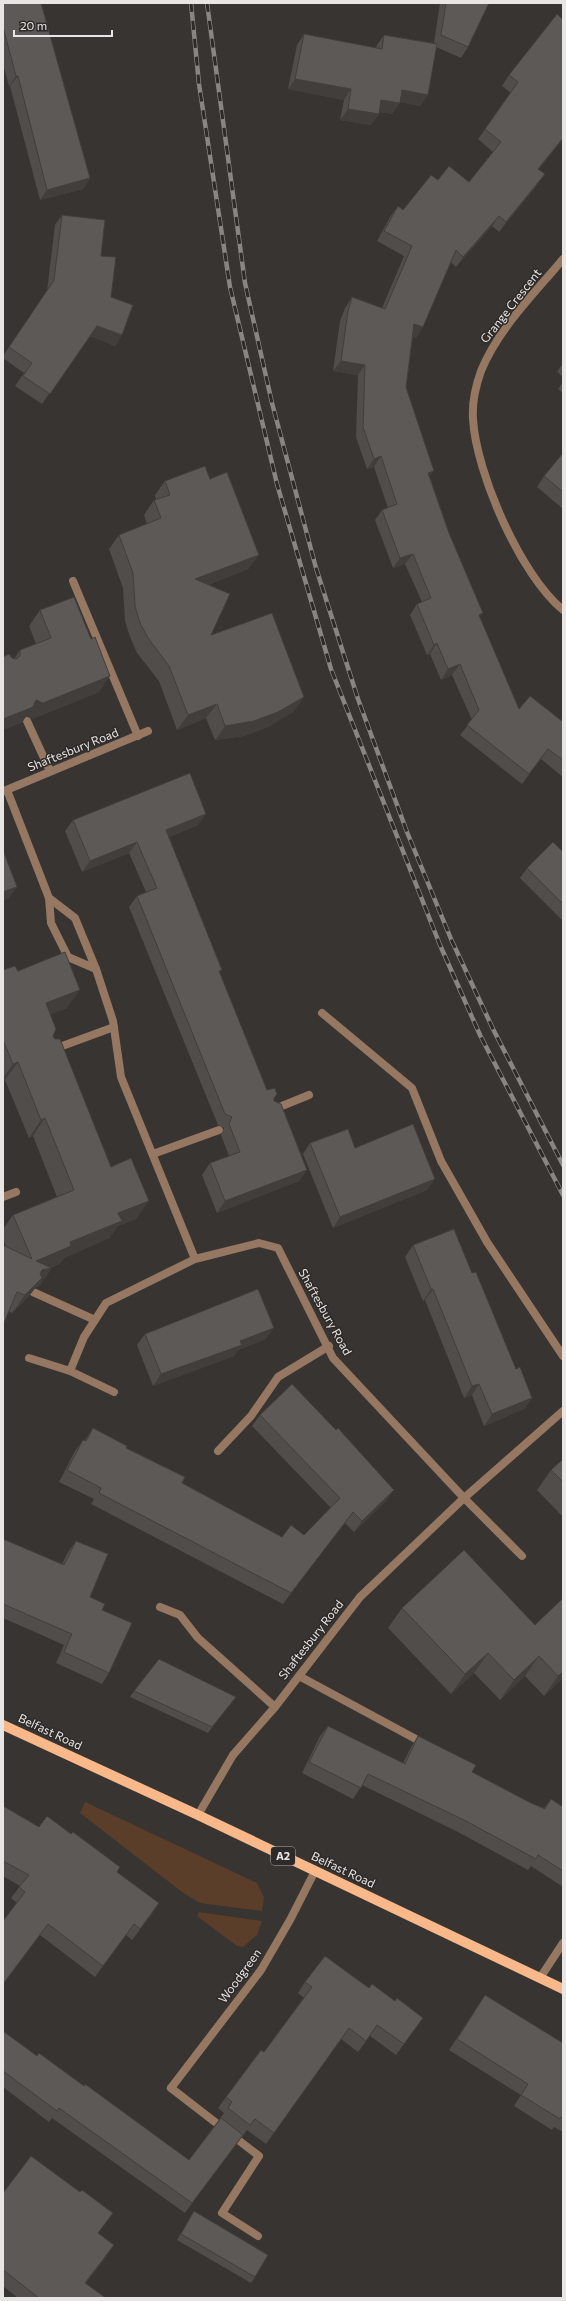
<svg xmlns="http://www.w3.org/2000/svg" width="566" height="2301" font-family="Commissioner,sans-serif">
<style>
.green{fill:#5a3e2a}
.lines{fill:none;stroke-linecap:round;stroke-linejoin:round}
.lane{stroke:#967761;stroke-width:8}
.street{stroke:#967761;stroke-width:8}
.primary{stroke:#f8b88a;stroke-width:10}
.rail-casing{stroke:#888583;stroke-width:4.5}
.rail{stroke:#2d2a27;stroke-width:3;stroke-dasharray:9;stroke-linecap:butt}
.wall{fill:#504d4a}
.shaded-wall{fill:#413e3c}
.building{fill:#5d5956;stroke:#413e3c}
.labels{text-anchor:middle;stroke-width:3;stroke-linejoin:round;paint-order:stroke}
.shield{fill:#2d2a27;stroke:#b0aeac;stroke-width:1}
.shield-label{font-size:11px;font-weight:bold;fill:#e8e6e5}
.street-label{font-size:12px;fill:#e8e6e5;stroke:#2d2a27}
</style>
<rect width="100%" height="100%" fill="#373431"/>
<path class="green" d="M85,1802L257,1883L264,1897L262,1911L200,1903L182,1892L80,1813Z
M199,1912L262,1921L257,1935L243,1947L237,1946L197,1916Z"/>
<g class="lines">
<path class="lane" d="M73,581L138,736
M27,721L50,771
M322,1013L412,1088L441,1161L487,1242L563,1356
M54,1049L114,1027
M272,1110L309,1095
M153,1154L219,1130
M3,1197L16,1192
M33,1292L95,1320
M218,1451L251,1416L278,1377L329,1346
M299,1676L425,1744
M540,1978L563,1943
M171,2088L259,2156L222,2213L258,2236"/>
<path class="street" d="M563,259C534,294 498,329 481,371C476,385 472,404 473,419C476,473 521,576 563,610
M7,790L49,898L75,918L96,969L113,1021L121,1077L195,1259
M4,791L148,731
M49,898L51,923L68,957L96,969
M29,1358L70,1371L114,1392
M70,1371L84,1337L106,1303L195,1259L259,1243L278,1248L333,1358L464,1498L522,1556
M160,1607L180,1615L198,1638L275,1707
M198,1815L233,1755L275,1707L360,1597L464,1498L563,1411
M171,2088L261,1970L290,1920L315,1871"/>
<path class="primary" d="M3,1725L198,1815L563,1989"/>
<defs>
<path id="rail" d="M191,3L199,84L230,287L277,484L331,669L440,945L480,1035L563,1195
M207,3L245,283L272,403L316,568L358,699L407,832L451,939L493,1029L563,1165"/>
</defs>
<use href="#rail" class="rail-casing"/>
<use href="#rail" class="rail"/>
</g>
<path class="wall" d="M3,3L90,178L83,189L40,200L10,86H9L3,64Z
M440,3H489L468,47L461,58L436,47L428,95L420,106L400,102L392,114L379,112V114L371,125L340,120L344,100L288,89L297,45L304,34L376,48L377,45L384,35L434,43Z
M557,14L563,139L539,169L538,184L499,232L492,226L456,267L451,262L423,327L416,338L413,336L406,387L430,477L449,533L480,618L519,709L562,721L563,720V777L541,759L522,784L460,735L472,720L452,675L441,680L430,654L427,655L410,615L417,604L422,602L405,564L393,568L375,520L382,510L388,508L374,467L367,469L356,437L358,375L333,371L340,321L345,308L352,297L382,308L404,256L377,241L390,217L398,206L403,210L438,180L469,182L493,152L478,139L511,93L502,86L509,75Z
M62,215L101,256L111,297L122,335L115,346L90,336L42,404L15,386L24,373L3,358V356L47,291L55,225Z
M563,363V377L557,372Z
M563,382V393L558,389Z
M563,453V509L537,487L544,476Z
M210,479L259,555L248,569L208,585L211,635L304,697L293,712L268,727L244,736L215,740L206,718L177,730L159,681L137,653L130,637L125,621L123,588L109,549L119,535L147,524L144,515L154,500H156L155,495L165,481Z
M40,610L99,692L32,719L26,716L22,723L12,658L14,659L20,650L36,644L29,626Z
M73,820L198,825L169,837L220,973L267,1090L277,1094L274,1098V1101L307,1170L299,1181L217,1213L202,1175L210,1163L229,1156L221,1135L224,1128L218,1125L129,907L137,896L146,892L129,853L82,872L65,831Z
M563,852V921L520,878L527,868Z
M3,970L18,971L67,1008L50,1014L53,1036L111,1167L136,1219L118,1226L109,1238L64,1258L59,1264L50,1268L40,1286L36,1287L29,1296L12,1313L9,1311L6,1247L3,1239V1229L13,1215L57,1197L33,1136L29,1138L5,1080L3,1081Z
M310,1143L355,1148L427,1190L333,1228L303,1154Z
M413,1245L472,1273L516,1369L532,1398L524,1409L484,1426L472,1395L464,1398L425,1300L423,1301L405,1257Z
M145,1334L266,1339L238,1350L234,1356L153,1386L137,1345Z
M260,1415L394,1490L386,1501L354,1532L345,1523L283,1604L91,1504L94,1499L59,1482L75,1451L83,1440H85L93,1428L126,1448L182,1483L282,1537L304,1535L331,1508L252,1426Z
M563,1459V1517L537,1490L551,1470Z
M3,1539L62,1564L68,1552L76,1541L90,1597L102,1610L109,1673L102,1684L56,1663L64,1645L3,1618Z
M464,1550L563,1678L544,1696L525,1676L500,1700L474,1673L451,1694L388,1628L402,1608Z
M134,1691L236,1697L208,1733L130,1697Z
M328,1726L403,1763L411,1747L418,1736L472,1772L531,1803L544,1808L551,1799L563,1807V1887L531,1866L528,1870L458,1832L362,1785L353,1799L302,1773L320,1736Z
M3,1806L117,1872L152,1914L132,1940L126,1935L95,1977L40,1935L17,1903L11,1898L20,1886L3,1876Z
M305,1982L369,1988L395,2001L423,2018L396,2055L370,2036L358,2052L341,2039L266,2144L247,2130L185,2213L52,2118L49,2122L3,2087V2031L37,2056L84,2086L189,2160L224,2113L218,2108L226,2097L264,2052L304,1998L298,1993Z
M485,1995L563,2043V2132L554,2127L552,2130L514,2106L521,2095L449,2050Z
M80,2192L113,2213L98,2233L107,2256L86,2283L106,2298H18L3,2286V2193Z
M194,2211L255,2277L251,2283L177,2240Z"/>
<path class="shaded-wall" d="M16,76H18L10,86H9Z
M295,79L351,89L344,100L288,89Z
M402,90L428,95L420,106L394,101Z
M381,100L400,103L392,114L373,111Z
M348,109L379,114L371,125L340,120Z
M563,138V139L531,179L538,169Z
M545,174L538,184L499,232L506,222Z
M90,178L83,189L40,200L47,190Z
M499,216L492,226L456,267L463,257Z
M414,324L423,327L416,338L407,334Z
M97,326L122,335L115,346L90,336Z
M341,361L365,365L358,375L333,371Z
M381,456L374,467L367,469L374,459Z
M434,471L426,481L428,473Z
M413,554L405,564L393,568L400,558Z
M259,555L248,569L184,594L195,579Z
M483,613L476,623L479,615Z
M437,643L430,654L427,655L434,645Z
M460,664L452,675L441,680L448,669Z
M110,676L99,692L32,719L26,716L22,723L3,730V719L36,700Z
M304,697L293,712L268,727L244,736L215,740L225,726Z
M217,704L206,718L177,730L188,715Z
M548,749L541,759L522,784L529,774Z
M206,814L198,825L159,841L166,830Z
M137,842L129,853L82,872L90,861Z
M17,887L9,898L3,901V892Z
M80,990L67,1008L34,1021L46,1003Z
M18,1062L5,1080L3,1081V1078L13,1064Z
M45,1118L33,1136L29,1138L41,1120Z
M307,1170L299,1181L217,1213L225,1201Z
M435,1179L427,1190L333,1228L340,1217Z
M149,1201L136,1219L118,1226L109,1238L64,1258L59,1264L46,1269L52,1268L40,1286L36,1287L29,1296L12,1313L25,1295L36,1261L70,1242L118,1213Z
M431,1289H433L425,1300L423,1301Z
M274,1328L266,1339L238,1350L234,1356L153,1386L161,1374L240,1341Z
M479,1384L472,1395L464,1398L472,1386Z
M532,1398L524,1409L484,1426L492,1414Z
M394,1490L386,1501L354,1532L362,1521Z
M353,1512L345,1523L283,1604L291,1593Z
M488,1653L474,1673L451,1694L465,1674Z
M539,1656L525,1676L500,1700L514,1680Z
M563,1672V1678L544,1696L558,1676Z
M236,1697L232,1703L208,1733L212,1727Z
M159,1903L152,1914L132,1940L140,1929Z
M48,1924L40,1935L3,1985V1984Z
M243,2135L236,2145L185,2213L192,2203Z
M114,2245L107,2256L78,2293L85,2283Z"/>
<path class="building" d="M3,3H41L90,178L47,190L18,76H16L3,27Z
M446,3H489L468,47L441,35Z
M557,14L563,20V138L538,169L545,174L506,222L499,216L463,257L456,250L423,327L414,324L406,387L434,471L428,473L449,533L483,613L479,615L519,709L530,696L562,721L563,720V760L548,749L529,774L467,725L479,710L460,664L448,669L437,643L434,645L417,604L431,598L413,554L400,558L382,510L397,504L381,456L374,459L363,427L365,365L341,361L348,311L352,297L385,309L412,246L384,231L398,206L403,210L431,175L438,180L449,166L469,182L501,142L485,129L518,82L509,75Z
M304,34L382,49L384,35L437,44L428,95L402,90L400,103L381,100L379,114L348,109L351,89L295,79Z
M62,215L105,220L101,256L116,257L111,297L133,305L122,335L97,326L50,394L23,376L32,363L9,347L54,280Z
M563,453V492L544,476Z
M205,466L210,479L227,472L259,555L195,579L230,594L211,635L272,613L304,697L278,712L254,721L225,726L217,704L188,715L169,666L148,638L140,623L135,606L133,573L119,535L161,518L154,500L170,495L165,481Z
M74,597L91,639L95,637L110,676L43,703L36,700L33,707L3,719V657L9,654L12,658L16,659L20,656V650L51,638L40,610Z
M190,773L206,814L166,830L222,970L219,971L267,1090L275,1088L277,1094L274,1098V1101L281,1104L307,1170L225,1201L210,1163L240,1152L229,1124L232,1117L225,1114L137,896L157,888L137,842L90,861L73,820Z
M553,842L563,852V904L527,868Z
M3,850L17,887L3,892Z
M65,952L80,990L46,1003L56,1029L53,1036L55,1039H60L111,1167L131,1158L149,1201L118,1213L122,1221L70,1242L71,1246L36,1261L52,1268L42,1270L40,1274L42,1278L25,1295L17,1292L3,1325V1245L32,1259L13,1215L74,1190L45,1118L41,1120L18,1062L13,1064L3,1040V970L15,966L18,971Z
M413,1124L435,1179L340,1217L310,1143L348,1129L355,1148Z
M454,1229L472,1273L476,1272L516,1369L520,1367L532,1398L492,1414L479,1384L472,1386L433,1289H431L413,1245Z
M258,1289L274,1328L240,1341L242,1345L161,1374L145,1334Z
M292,1384L336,1430L338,1428L394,1490L362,1521L353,1512L291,1593L99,1493L101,1488L67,1470L83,1440L86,1441L93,1428L127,1446L126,1448L185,1477L182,1483L282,1537L291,1525L304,1535L340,1498L260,1415Z
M563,1459V1482L551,1470Z
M3,1539L64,1565L76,1541L108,1554L90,1597L105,1604L102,1610L132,1623L109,1673L64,1652L72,1634L3,1604Z
M464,1550L535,1625L563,1598V1672L558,1676L539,1656L514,1680L488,1653L465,1674L402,1608Z
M159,1659L236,1697L212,1727L134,1691Z
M328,1726L405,1764L418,1736L476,1765L472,1772L531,1803L545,1809L551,1799L563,1807V1871L538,1855L536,1859L466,1821L368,1774L361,1788L309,1762Z
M3,1806L39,1827L47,1816L71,1834L73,1832L120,1867L117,1872L159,1903L140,1929L134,1924L103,1966L48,1924L3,1984V1921L25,1892L19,1887L29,1875L3,1861Z
M325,1956L369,1988L372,1984L395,2001L397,1998L423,2018L404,2044L377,2025L366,2041L349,2028L274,2133L255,2119L250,2125L228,2108L232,2102L226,2097L261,2050L264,2052L312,1987L305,1982Z
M485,1995L563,2043V2117L562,2116L560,2119L521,2095L528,2084L457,2039Z
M3,2031L37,2056L39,2053L84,2086L85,2084L189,2160L221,2118L243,2135L192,2203L59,2108L57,2111L3,2071Z
M31,2156L80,2192L82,2190L113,2213L98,2233L114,2245L85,2283L106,2298H39L3,2270V2193Z
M194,2211L268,2255L255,2277L181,2234Z"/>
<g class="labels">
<rect class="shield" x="271" y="1847" width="24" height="18" rx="3"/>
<g class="shield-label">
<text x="283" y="1860">A2</text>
</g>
<g class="street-label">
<text transform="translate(511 306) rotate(-52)" y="4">Grange Crescent</text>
<text transform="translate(73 750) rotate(-22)" y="4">Shaftesbury Road</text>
<text transform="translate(325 1312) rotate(61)" y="4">Shaftesbury Road</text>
<text transform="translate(311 1640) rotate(-52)" y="4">Shaftesbury Road</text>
<text transform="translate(50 1732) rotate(25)" y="4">Belfast Road</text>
<text transform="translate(343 1870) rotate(25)" y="4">Belfast Road</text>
<text transform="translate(240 1976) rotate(-54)" y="4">Woodgreen</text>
</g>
</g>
<rect width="566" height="2301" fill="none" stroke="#e8e6e5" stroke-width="8"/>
<path d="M14 30v6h98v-6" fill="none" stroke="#e8e6e5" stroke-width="2"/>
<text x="20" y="30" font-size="12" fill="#e8e6e5" stroke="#2d2a27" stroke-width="3" paint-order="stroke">20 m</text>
</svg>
